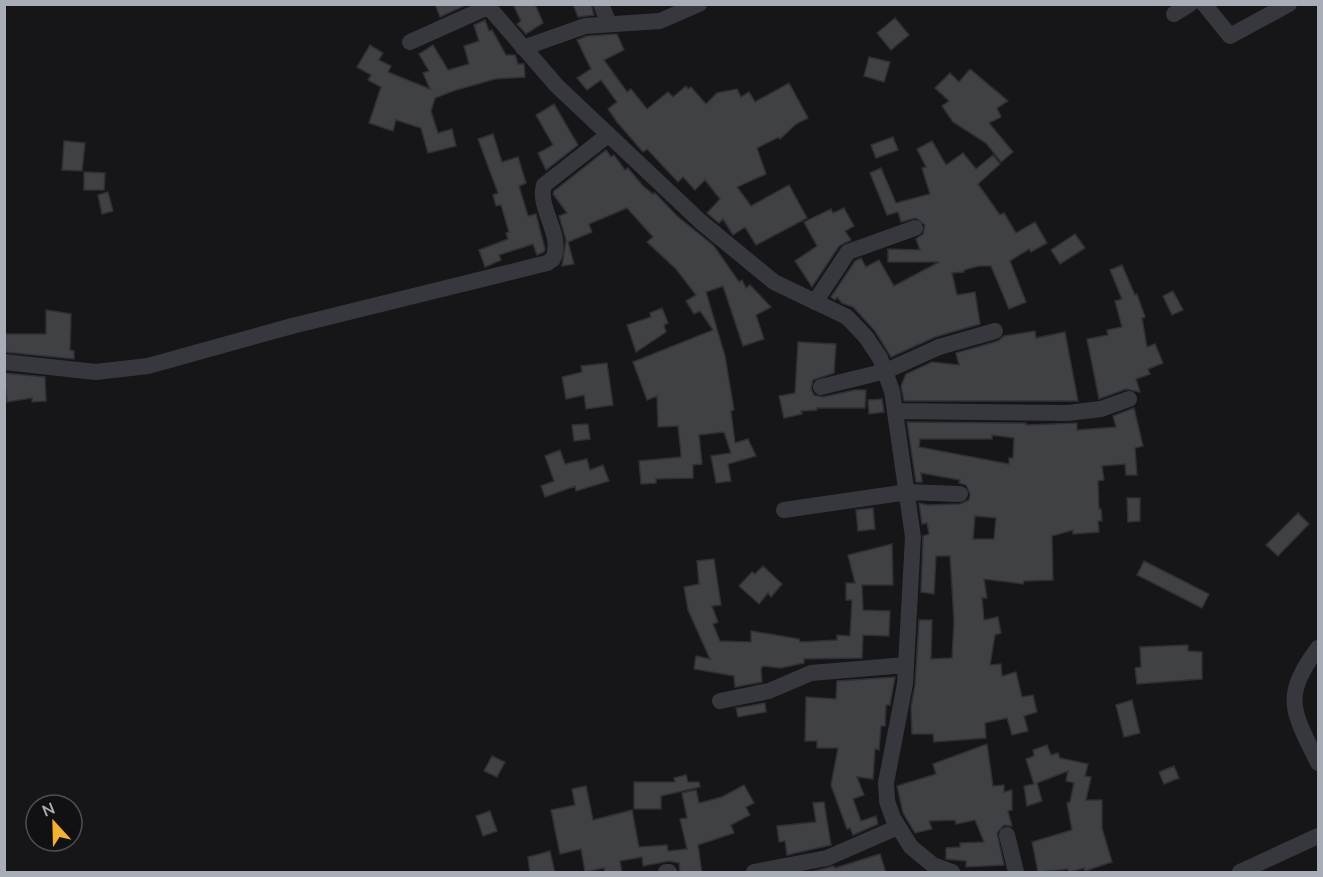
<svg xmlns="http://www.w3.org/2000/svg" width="1323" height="877" font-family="'Nunito Sans',sans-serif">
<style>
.building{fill:#404145;stroke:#303034;stroke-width:1.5;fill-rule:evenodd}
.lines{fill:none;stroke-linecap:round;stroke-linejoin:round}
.minor{stroke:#37383d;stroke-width:16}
</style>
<rect width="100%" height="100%" fill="#161618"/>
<path class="building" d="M435,4H466V5L440,17Z
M513,4H535L543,23L526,34L517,24L521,21Z
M573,4H591L594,15L578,17Z
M895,18L909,35L891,50L877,33Z
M485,20L489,31L492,30L506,55H515L518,64H524L525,77L495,79L453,91L435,98L431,111L438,133L452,129L456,146L428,153L421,128L396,120L393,131L369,123L381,87L368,80L371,75L357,67L370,45L383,53L379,60L391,66L388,72L430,89L423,73L429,71L419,54L433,45L448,70L469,64L464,46L479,41L474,25Z
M617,34L624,50L604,60L627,92L631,89L647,109L668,92L673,97L686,86L688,89L691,87L706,104L717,93L737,89L741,97L749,92L755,102L789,83L808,118L796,124L780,139L779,137L757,148L766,174L737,187L751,206L789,185L807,218L756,245L745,227L733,235L723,219L719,223L707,213L720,199L705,180L695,190L683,177L678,182L647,149L643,152L617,122L608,109L617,102L601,80L587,90L577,78L591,69L577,40L587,36Z
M869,57L890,62L884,82L864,76Z
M970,69L1008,101L997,108L1001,117L989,123L1013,152L1001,162L986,143L953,122L942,106L949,101L935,88L950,73L959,82Z
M554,104L578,145L546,170L538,153L553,145L536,115Z
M493,134L502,162L518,157L526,183L519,186L528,216L536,214L545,249L544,252L537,255L533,244L499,255L501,260L485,267L479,250L508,239L506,233L509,232L501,205L496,206L493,195L498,193L478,139Z
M893,137L898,150L876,158L871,145Z
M64,141L85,143L82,171L62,170Z
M932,141L946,165L963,153L976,169L993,155L1000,164L978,184L1000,215L1004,213L1016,233L1035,222L1047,243L1031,252L1029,249L1010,261L1026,302L1009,309L991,266H979L964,270V272L952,273L957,295L975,292L980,324L935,337L891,357L875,331L853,307L842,303L837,297L835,300L831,297L855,261L861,258L866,267L879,260L894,286L939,262H888V249L920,250L916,239L923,234L925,225L916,218L901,222L898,212L887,215L870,173L881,168L896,203L930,194L922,168L926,167L917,149Z
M606,150L611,157L614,155L625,170L628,168L643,186L653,194L655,193L677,216L714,246L739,282L742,280L746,288L750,285L771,307L756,315L764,339L743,346L723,286L706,292L725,356L734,410L731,411L735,443L748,439L756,456L728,464L731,481L716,483L711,456L731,453L724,432L699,435L702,464L693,465V478L656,479V483L641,484L639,461L681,457V454L678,426L658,427L657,396L647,400L633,362L713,330L700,311L694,314L686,301L696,295L676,269L647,242L653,237L627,208L589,224L592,232L568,242L574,264L562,266L566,240L559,216L567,213L553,194L554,191Z
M84,172L105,173L104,190H84Z
M108,192L113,211L102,214L98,195Z
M844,208L854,226L845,231L851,240L839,246L812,287L795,261L817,246L804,222L831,209L833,213Z
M1075,234L1085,248L1060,264L1051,250Z
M1122,265L1135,295L1137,294L1145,317L1142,318L1147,347L1155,344L1163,363L1148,369L1150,374L1136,379L1140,392L1126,389L1099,399L1087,339L1108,335L1107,330L1122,327L1115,301L1122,299L1110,270Z
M1173,291L1183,310L1172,315L1163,296Z
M662,308L668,323L664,325L666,332L636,352L627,325L651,317L650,313Z
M46,310L71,314L70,350L74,351V359L4,352V334H46Z
M1035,331L1036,338L1065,332L1078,401H904L901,386L906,374L932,362L959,365L956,353L998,341L1004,336Z
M798,342L836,344L834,373L813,380L811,389L814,395L823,397L855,390H866L865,408H817V410L801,411L802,414L784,418L779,396L795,393Z
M607,363L613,405L586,409L584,395L566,399L562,377L582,372L581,366Z
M4,373L45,377L46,401L32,402V398L7,402Z
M882,399L884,412L869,414L868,400Z
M1134,408L1143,446L1135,448L1137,475H1126L1125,464L1102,466L1104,480L1098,481L1099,509H1101L1102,521H1098L1099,532L1073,534V530L1052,536L1053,580L1024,581L1023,584L984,579L987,598H982L984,620L998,617L1001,633L995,635L990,665L1001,664L1002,676L1016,672L1022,697L1033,695L1037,712L1024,716L1028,731L1012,735L1007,718L985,723L986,738L934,742L933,734H912L911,707L915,685L919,620H932L931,659L952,658L954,621L950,556H936L934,594L921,592L923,536L929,534L927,523L922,524L919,503L927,505L960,504L969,500L970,494L966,485L959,483L960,480L921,473L922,482H916L907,422L1026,423V425L1077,423V430L1116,427L1113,416ZM992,435L1014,438L1013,458H1009V464L919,447L920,439H992ZM975,516L996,518L994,539H973Z
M588,424L590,439L574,441L572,425Z
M560,450L565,464L587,459L590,470L603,465L609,481L576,491L575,486L545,497L541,486L554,481L545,456Z
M1127,498H1140V521L1128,522Z
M873,508L875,529L858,531L856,510Z
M1298,513L1309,524L1278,556L1266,545Z
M892,544L893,585H862L863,610L890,611L889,636L863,635L862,658L804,659V663L781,668L763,666L761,669L762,682L735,687L734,676L694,669L696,656L710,659L688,610L684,587L699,584L697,561L714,559L721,605L712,606L718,622L713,624L720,641L751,642V631L799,639L800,642L837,640V635L850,636L852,600H846V583H855L848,555Z
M1144,561L1209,594L1202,608L1137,575Z
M763,566L782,584L771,597L768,593L759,604L739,586L752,572L755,574Z
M1188,645V651L1202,652V679L1137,684L1135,668L1141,667L1140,647Z
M895,677L890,705H886L885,726H881L879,750L875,749L873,779L857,777L864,795L853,799L861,821L876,816L878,824L853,835L850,828L847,829L831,785L838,748H817V741H805L806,697L836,699L837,681Z
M1132,700L1140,733L1124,737L1116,705Z
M765,703L766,712L738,717L736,708Z
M987,744L993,786L1004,785V792L1012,790V810L1008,811L1012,826L1004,825L997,833L1004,865L966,867V861L946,859V848L960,847V843L984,842L975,820L956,824L955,820L929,821L932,829L915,833L903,813L897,786L936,774L933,764Z
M1047,745L1051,755L1058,753L1060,758L1088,764L1085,776L1091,777L1086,800H1102V828L1112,862L1085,871L1084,868L1069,872L1068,869L1038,872L1032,842L1072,830L1067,803L1070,802L1074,783L1066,781L1068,771L1037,783L1042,801L1027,806L1024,786L1034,784L1026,759L1034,756L1033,750Z
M492,756L505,762L497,777L484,771Z
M1174,766L1179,778L1164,784L1159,772Z
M686,775L688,782H699L700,787L661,796V809H634V782H675L674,778Z
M744,785L754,803L746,807L750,815L731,825L734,833L698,845L702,873H680L679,863L669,861L643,866L642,857L620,861L622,873H605L604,868L585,872L581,849L560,854L551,810L575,805L572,789L586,786L593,820L632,810L639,847L667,845L668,851L687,849L680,819L687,818L682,793L696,790L699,803L722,797Z
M824,802L831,845L787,855L785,841L779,842L777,826L816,822L813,803Z
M490,811L497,831L483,836L476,816Z
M550,851L555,873H530L528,857Z
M880,854L886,873H807L834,866L835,868Z"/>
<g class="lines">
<path class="minor" d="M486,4L557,86L701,222L774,282L847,317L866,337L880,358L892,391L913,537L905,684L886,783L887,801L893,818L911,847L933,865L952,872
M601,4L609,24
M1204,4L1230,36L1289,4
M1174,14L1190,4
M410,42L488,7
M523,48L585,26L660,21L699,4
M815,302L848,252L915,228
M4,362L96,372L148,366L292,326L547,263L553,259C564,235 537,209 544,185L608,135
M821,387L886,371L939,347L995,331
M895,411L1068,413L1101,409L1129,399
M784,510L908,492L960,494
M1318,648C1281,698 1293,711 1318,763
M720,701L769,691L811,673L906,665
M1007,835L1016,872
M666,872H669
M754,872L827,858L898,827
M1240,872L1318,836"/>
</g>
<rect width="1323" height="877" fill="none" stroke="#a8adb8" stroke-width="12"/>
<g transform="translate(54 823) rotate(338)"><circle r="28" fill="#111113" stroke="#4d4f55" stroke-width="1.5"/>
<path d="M0-4.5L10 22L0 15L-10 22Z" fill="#f2b134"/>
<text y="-9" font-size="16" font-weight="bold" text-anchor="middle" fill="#a8adb8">N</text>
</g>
</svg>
